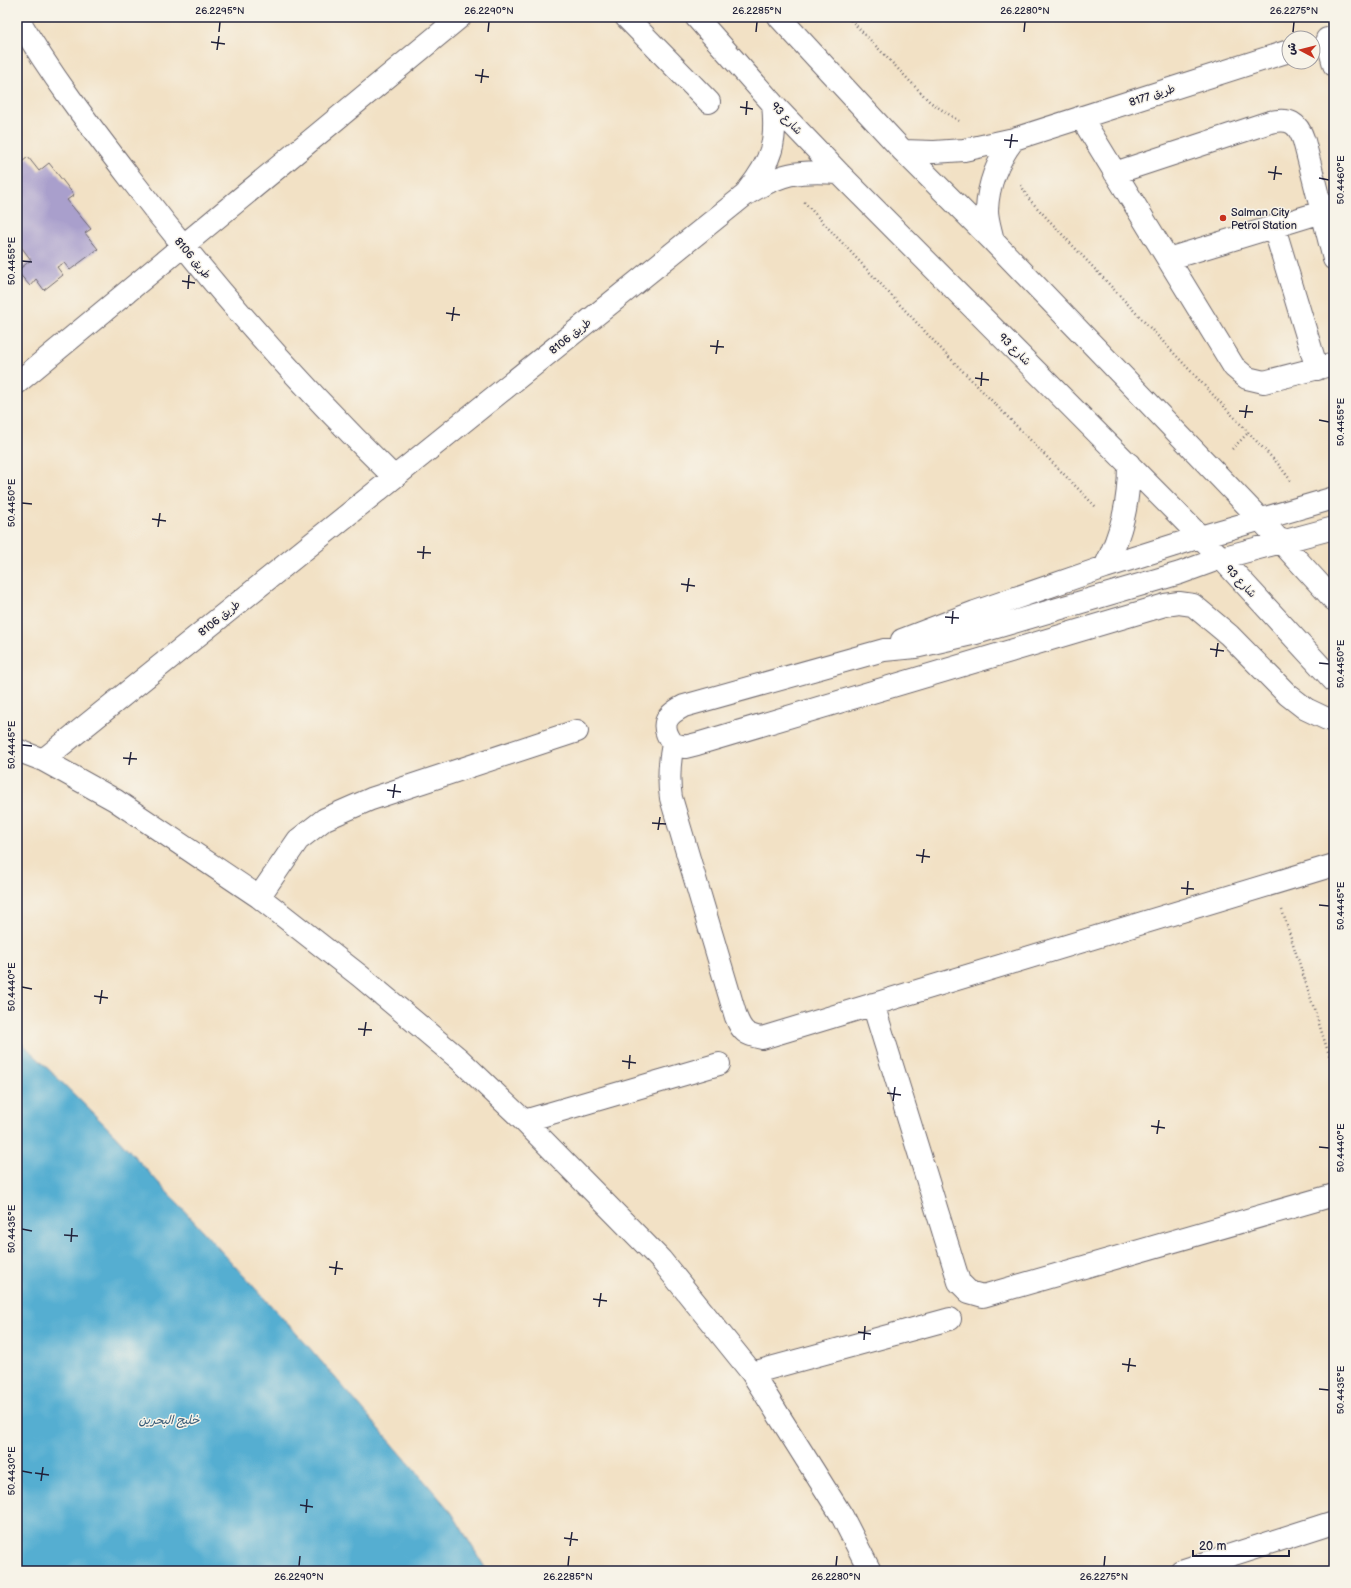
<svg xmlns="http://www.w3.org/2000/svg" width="1351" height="1588" font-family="'Balsamiq Sans','Playpen Sans Arabic',sans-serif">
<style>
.water{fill:#54aed1;stroke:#3b6886}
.building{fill:#a99fcc}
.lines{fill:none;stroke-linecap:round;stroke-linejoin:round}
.minor-casing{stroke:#6b656b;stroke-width:24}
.path{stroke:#6b656b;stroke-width:2.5;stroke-dasharray:1 3;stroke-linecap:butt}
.minor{stroke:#fff;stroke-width:22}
.ticks{fill:none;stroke:#22223b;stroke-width:1.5}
.poi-dot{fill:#c8321e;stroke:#f7f3e8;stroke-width:1.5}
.labels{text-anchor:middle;stroke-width:3;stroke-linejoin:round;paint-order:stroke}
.street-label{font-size:11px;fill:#22223b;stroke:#f7f3e8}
.poi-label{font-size:11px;fill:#22223b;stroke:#f7f3e8;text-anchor:start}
.water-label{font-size:12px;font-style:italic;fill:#365a77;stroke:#f7f3e8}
.neatline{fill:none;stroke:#22223b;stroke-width:1.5}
.ticks-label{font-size:10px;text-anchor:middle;fill:#22223b}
</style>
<rect width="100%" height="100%" fill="#f7f3e8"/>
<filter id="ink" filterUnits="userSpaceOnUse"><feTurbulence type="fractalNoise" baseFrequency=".025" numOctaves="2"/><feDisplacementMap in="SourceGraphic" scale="8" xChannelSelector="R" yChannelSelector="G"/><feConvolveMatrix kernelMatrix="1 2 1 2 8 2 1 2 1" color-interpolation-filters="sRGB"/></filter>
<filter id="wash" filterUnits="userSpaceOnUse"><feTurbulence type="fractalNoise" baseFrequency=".012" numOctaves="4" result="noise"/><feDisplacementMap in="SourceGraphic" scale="16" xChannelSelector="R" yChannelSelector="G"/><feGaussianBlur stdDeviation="0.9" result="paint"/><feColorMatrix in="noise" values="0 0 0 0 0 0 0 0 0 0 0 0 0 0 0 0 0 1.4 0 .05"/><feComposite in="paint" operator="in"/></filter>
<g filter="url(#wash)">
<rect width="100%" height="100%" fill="#f2e1c5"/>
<path class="water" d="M17,1038L114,1134L307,1345L452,1513L487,1571H17Z"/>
<g id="blocks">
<path class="building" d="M28,157L39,171L49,163L74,195L67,200L91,229L85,233L98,249L70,270L64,263L57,267L63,275L44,290L36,279L30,286L17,271L31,260L19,244L17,247V166Z"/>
</g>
</g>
<g filter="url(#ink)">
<use href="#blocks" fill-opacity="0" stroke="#6b656b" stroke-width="1"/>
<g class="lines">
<defs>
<path id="minor" d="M17,17C50,74 90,126 130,178C211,284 299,384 394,477
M626,17L709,102
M696,17L773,104L839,173L1173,509L1221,558L1334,681
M779,17L903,151L993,241L1260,519L1334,600
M1327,39L1334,65
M1081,117L1234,367L1247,378L1264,382L1334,364
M903,151L934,152L964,150L1014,139L1289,51
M1115,173L1270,122C1289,118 1298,122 1304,141L1334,259
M748,190C772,160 777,142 773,104
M1274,227L1317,369
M993,241C991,231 987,220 987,210C988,183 998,160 1014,139
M1168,259L1322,212
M17,383L460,17
M1334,528L1221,558L1180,573L976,633L915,647L884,650L684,706C664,716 660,726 673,744L685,747L697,744L1165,605L1179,603L1193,605L1229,635L1288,695L1306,709L1327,719L1334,720
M1105,567C1122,532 1129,503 1129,464
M902,640L975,612L1105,567L1200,537L1334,498
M673,744C669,763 668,779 671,798L736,1017C742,1032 746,1035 762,1038L1334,865
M17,750L43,760L115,800L259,897L360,976L459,1059L524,1121L661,1260L752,1373L842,1516L870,1571
M43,760L745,195C781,173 797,170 839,173
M259,897L298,840L325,819L371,799L577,731
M873,1004L959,1282L969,1292L983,1296L1334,1195
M524,1121L719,1064
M752,1373L950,1319
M1181,1571L1334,1522"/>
</defs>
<use href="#minor" class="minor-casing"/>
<path class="path" d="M848,17L930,102L959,121
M1021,185L1028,198L1279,465L1291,481
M804,202L945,353L1096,507
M1232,449L1248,433
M1282,910L1334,1070"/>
<use href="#minor" class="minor"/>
</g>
</g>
<path class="ticks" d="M219,32L220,22M488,32L489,22M756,32L757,22M1024,32L1025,22M1293,32L1294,22M211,42L225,44M217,50L219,36M475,75L489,77M481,83L483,69M740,107L753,109M746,115L747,101M1004,140L1018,141M1010,148L1012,134M1268,172L1282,174M1319,178L1329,180M1274,180L1276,166M22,261L32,262M182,281L195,283M188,289L189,275M446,313L460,315M452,321L454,307M710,346L724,347M716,354L718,340M975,378L989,380M981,386L982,372M1239,411L1253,412M1245,418L1247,405M1319,420L1329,422M22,503L32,504M152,519L166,521M158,527L160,513M417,552L431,553M423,559L424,546M681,584L695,586M687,592L689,578M945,617L959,618M952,624L953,611M1210,649L1224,651M1216,657L1218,643M1319,663L1329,664M22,745L32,746M123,758L137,759M129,765L131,752M387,790L401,792M393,798L395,784M652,823L666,824M658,830L660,817M916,855L930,857M922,863L924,849M1181,888L1194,889M1187,895L1188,881M1319,905L1329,906M22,987L32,989M94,996L108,998M100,1004L102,990M358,1029L372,1030M364,1036L366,1022M622,1061L636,1063M629,1069L630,1055M887,1093L901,1095M893,1101L895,1087M1151,1126L1165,1128M1157,1134L1159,1120M1319,1147L1329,1148M22,1229L32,1231M64,1235L78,1236M71,1242L72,1228M329,1267L343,1269M335,1275L337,1261M593,1299L607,1301M599,1307L601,1293M858,1332L871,1334M864,1340L865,1326M1122,1364L1136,1366M1128,1372L1130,1358M1319,1389L1329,1390M22,1471L32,1473M35,1473L49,1475M41,1481L43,1467M300,1505L313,1507M306,1513L307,1499M564,1538L578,1540M570,1546L572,1532M299,1566L300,1556M568,1566L569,1556M836,1566L837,1556M1104,1566L1105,1556"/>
<circle class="poi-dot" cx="1223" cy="218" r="4"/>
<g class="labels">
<g class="street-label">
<text transform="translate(1152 95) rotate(-18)" y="4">طريق 8177</text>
<text transform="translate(787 118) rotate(47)" y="4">شارع 93</text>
<text transform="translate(193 258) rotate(50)" y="4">طريق 8106</text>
<text transform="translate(570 336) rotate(-39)" y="4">طريق 8106</text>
<text transform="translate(1015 349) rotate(45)" y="4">شارع 93</text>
<text transform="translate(1241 581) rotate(47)" y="4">شارع 93</text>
<text transform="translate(219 618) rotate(-39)" y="4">طريق 8106</text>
</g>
<g class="poi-label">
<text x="1231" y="216">Salman City<tspan x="1231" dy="13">Petrol Station</tspan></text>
</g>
<g class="water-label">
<text x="169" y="1424">خليج البحرين</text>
</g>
</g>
<rect width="1351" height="1588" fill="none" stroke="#f7f3e8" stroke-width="44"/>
<g transform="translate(1301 50) rotate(277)"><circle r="19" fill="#f7f3e8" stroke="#a29fa3"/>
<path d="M0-3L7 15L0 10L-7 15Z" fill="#c8321e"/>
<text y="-6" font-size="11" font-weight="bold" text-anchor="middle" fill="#22223b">ش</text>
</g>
<path d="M1193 1550v6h96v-6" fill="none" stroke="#22223b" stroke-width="2"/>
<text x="1199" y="1550" font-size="12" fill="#22223b" stroke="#f7f3e8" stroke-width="3" paint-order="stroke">20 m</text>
<rect x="22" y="22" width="1307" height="1544" class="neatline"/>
<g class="ticks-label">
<text x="220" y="14">26.2295°N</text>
<text x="489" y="14">26.2290°N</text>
<text x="757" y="14">26.2285°N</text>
<text x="1025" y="14">26.2280°N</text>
<text x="1294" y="14">26.2275°N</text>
<text transform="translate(1340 180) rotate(-90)" y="4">50.4460°E</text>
<text transform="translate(11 261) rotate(-90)" y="4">50.4455°E</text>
<text transform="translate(1340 422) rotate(-90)" y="4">50.4455°E</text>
<text transform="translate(11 503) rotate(-90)" y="4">50.4450°E</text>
<text transform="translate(1340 664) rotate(-90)" y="4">50.4450°E</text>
<text transform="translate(11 745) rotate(-90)" y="4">50.4445°E</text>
<text transform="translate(1340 906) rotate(-90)" y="4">50.4445°E</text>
<text transform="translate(11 987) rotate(-90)" y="4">50.4440°E</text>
<text transform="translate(1340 1148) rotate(-90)" y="4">50.4440°E</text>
<text transform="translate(11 1229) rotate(-90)" y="4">50.4435°E</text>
<text transform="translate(1340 1390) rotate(-90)" y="4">50.4435°E</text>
<text transform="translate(11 1471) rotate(-90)" y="4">50.4430°E</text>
<text x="299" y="1580">26.2290°N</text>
<text x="568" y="1580">26.2285°N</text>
<text x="836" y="1580">26.2280°N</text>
<text x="1104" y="1580">26.2275°N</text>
</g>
</svg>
